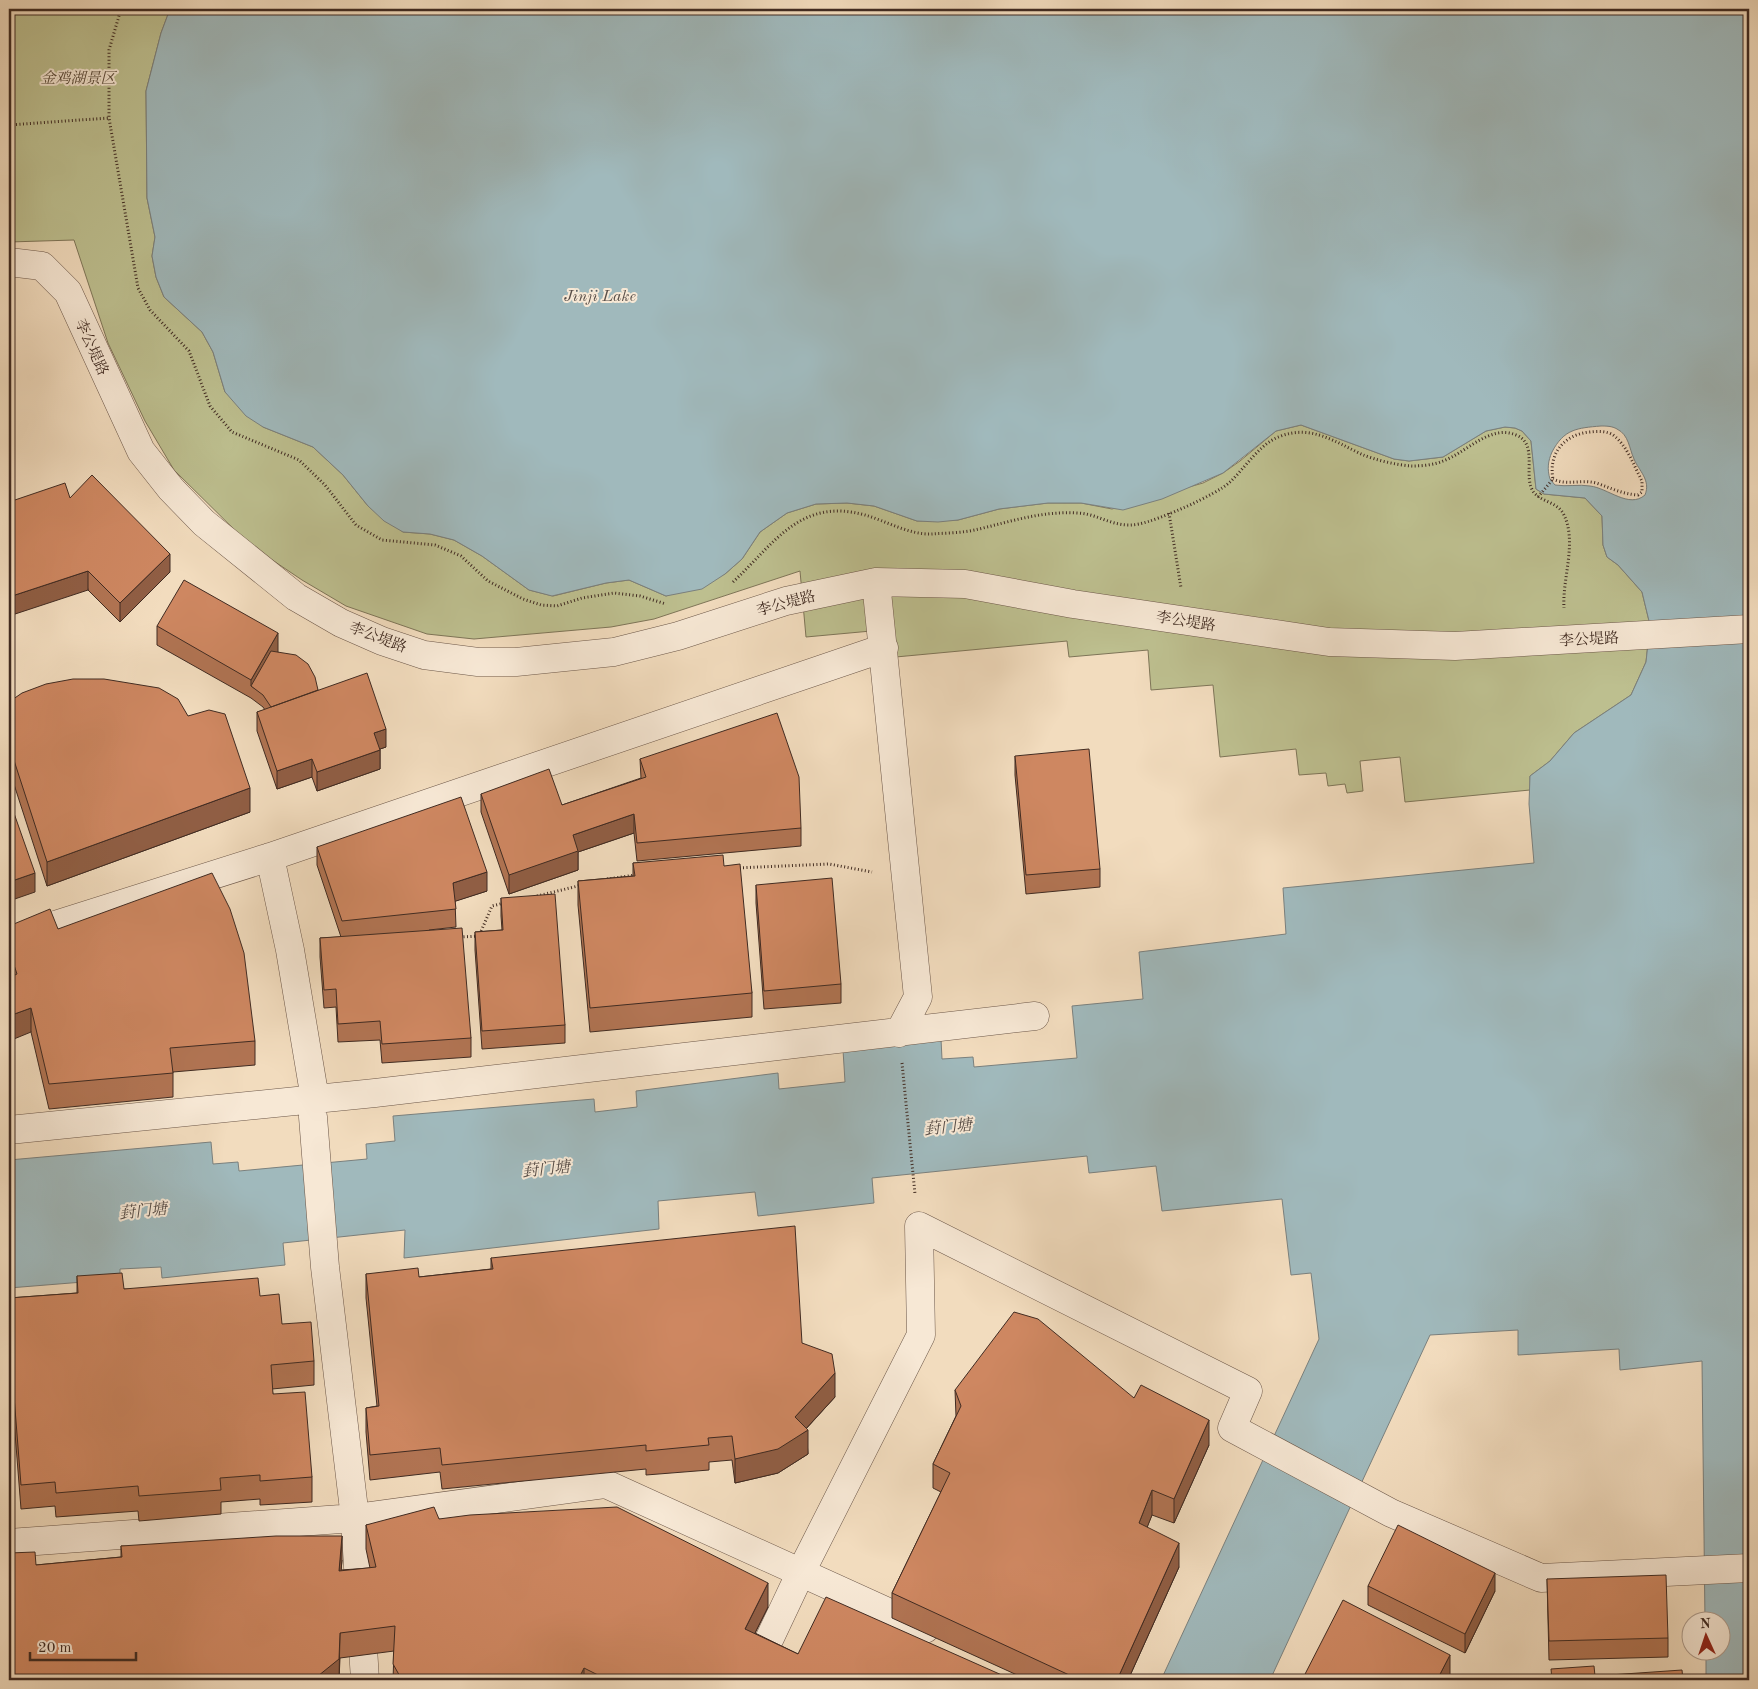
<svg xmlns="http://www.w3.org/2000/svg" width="1758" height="1689" font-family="'Old Standard TT','Noto Serif SC',serif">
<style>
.green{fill:#bdbf8f;stroke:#7e7558}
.water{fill:#a0b9bc;stroke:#7a807e;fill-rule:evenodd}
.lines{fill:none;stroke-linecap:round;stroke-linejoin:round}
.minor-casing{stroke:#6c5749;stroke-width:29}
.path{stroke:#402b22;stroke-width:3;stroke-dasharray:1 2.5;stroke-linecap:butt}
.minor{stroke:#f7e8d5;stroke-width:28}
.wall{fill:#b17453;stroke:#402b22}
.shaded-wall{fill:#905e44;stroke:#402b22}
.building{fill:#ce8761;stroke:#402b22}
.labels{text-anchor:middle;stroke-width:4;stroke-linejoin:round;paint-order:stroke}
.park-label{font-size:15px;font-style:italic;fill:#594938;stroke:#f7e8d5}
.street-label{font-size:15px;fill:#402b22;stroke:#f7e8d5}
.water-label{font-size:16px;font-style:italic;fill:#584e48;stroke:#f7e8d5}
</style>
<rect width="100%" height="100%" fill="#f2dcbe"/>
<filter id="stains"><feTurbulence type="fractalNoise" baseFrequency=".004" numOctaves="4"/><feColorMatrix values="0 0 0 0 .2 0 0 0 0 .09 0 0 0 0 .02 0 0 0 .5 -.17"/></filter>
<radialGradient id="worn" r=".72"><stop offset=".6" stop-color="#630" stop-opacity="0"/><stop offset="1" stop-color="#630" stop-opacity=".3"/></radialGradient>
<path class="green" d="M9,9H170L161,33L146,91L147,198L155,237L152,256L156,277L164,297L202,332L213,352L225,392L263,427L313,447L343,475L368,506L403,532L430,534L454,540L482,556L529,590L553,596L606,583L629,580L666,596L725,574L742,559L760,532L787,513L816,504L847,503L874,506L917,521L958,520L999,509L1048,503H1081L1112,509L1203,483L1223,473L1240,461L1276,431L1301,425L1394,459L1409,461L1443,457L1486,431L1505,427L1515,428L1522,431L1531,441L1536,489L1544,494L1585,498L1602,516L1603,545L1607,557L1618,565L1642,592L1650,625L1646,662L1631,695L1574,733L1550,761L1530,776V790L1405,802L1400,757L1360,761L1363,791L1347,793L1345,784L1328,786L1326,773L1299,775L1296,749L1220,757L1213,685L1151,690L1148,650L1069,657L1067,641L885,658L882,630L806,637L800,571L654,619L611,627L474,639L427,634L346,606L302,580L250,545L174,470L145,421L108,343L74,240L9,242Z"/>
<path class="water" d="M170,9H1749V1680H1706V1652H1720V1622L1705,1621L1702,1361L1620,1370L1619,1349L1518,1355V1330L1430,1335L1270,1680H1161L1319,1339L1311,1273L1291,1275L1282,1199L1162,1211L1156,1166L1089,1173L1087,1156L872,1178L874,1203L758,1216L755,1192L658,1201L659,1229L404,1258L405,1230L283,1243L285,1265L162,1278L161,1267L120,1269V1279L9,1288V1160L211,1142L213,1164L238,1162L239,1171L367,1159L366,1144L395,1141L393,1116L594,1099L595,1112L637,1107L636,1091L778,1073L779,1089L845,1082L843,1050L941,1039L942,1059L973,1057L974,1067L1077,1058L1072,1006L1143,999L1139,952L1286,934L1283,888L1534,863L1529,804L1530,776L1550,761L1574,733L1631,695L1646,662L1650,625L1642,592L1618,565L1607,557L1603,545L1602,516L1585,498L1544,494L1536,489L1531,441L1522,431L1515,428L1505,427L1486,431L1443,457L1409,461L1394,459L1301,425L1276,431L1223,473L1162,499L1123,510L1081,503H1048L999,509L958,520L938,522L917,521L874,506L847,503L816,504L787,513L760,532L742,559L725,574L702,589L666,596L629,580L606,583L552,596L529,590L482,556L454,540L430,534L403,532L384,521L368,506L343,475L313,447L263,427L246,416L225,392L213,352L202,332L164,297L156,277L152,256L155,237L147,198L146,91L161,33ZM1601,426C1606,426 1612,426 1617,429C1629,435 1629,448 1634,459C1639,471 1651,480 1645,495C1629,509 1608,488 1590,486C1579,484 1567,487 1555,485L1550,479C1547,469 1548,461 1552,452C1564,429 1577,428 1601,426Z"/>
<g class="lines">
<defs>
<path id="minor" d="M9,262L42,266L68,292L141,451L171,489L204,523L296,597L341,623L382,641L424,655L478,662H516L614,652L678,636L786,601L876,582L965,584L1073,604L1329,642L1455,646L1749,629
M876,582L918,997L899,1033
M270,857L290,950L315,1099
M9,942L58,924L270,857L884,648
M313,1117L325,1267L355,1518L365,1680
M9,1130L375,1093L1035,1016
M9,1543L355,1518L606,1484L925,1629
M750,1680L801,1572L921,1335L919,1226L1248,1391L1232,1428L1391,1513L1541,1578L1749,1568"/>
</defs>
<use href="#minor" class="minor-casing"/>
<path class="path" d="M121,9L109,50V118L138,288L150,310L189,351L210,406L232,432L299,460L325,485L356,525L382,540L435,545L461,556L488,581L523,599L541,605L557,606L582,598L614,593L640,596L666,604
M9,125L109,118
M1538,497L1553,479C1548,453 1565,434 1590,432C1598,431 1607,431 1613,435C1627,445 1634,466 1642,481V492L1638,495C1622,494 1611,488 1596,483C1581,479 1567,486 1553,479
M1169,513L1181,588
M733,582C774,544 800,497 865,515C886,521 910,535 931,534C946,533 964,533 979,529C1013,521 1041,511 1078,513C1100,514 1114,529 1139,524C1159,520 1216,495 1230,482C1246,467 1260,443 1281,436C1311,425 1334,441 1361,454C1375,460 1396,465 1412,466C1422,466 1434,465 1443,461C1466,453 1490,424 1516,435C1537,443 1525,471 1531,487C1536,502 1555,500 1563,513C1578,541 1562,578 1564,608
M736,868L829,864L872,872
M607,879L635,875
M537,896L582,885
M460,937L479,936L492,906L504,903
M902,1063L915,1194"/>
<use href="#minor" class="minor"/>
</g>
<path class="wall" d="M70,498L170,572L120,622L88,590Z
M157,626L278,652L318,690L386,747L380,749V769L317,791L312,777L277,789L257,731V712L265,710L263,707L251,698L157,645Z
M9,702L250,812L47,886L9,769Z
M1015,756L1100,869V887L1026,894L1015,775Z
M640,759L801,828V846L637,861L634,833L578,852V870L509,894L481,812V794L562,805L641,778Z
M317,847L487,891L455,901L456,927L429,930L471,1038V1057L382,1063L380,1040L338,1042L336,1007L324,1008L320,957V938L341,937L317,865Z
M633,863L724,866L752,993V1017L590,1032L578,905V881L633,876Z
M756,885L841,984V1003L764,1009L756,903Z
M501,898L565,1025V1043L482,1049L475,950V932L502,930L501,916Z
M9,926L58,929L255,1041V1065L173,1072V1097L49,1109L31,1032L9,975Z
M491,1258L802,1343L835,1397L806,1429L808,1454L778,1473L735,1483L732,1460L709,1462V1470L646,1475V1469L442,1489L440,1472L370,1480L366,1432V1408L377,1406L366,1298V1274L419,1277L491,1269Z
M77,1276L124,1289L260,1296L282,1324L314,1361V1385L272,1389L273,1394L312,1477V1502L260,1505V1499L221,1502V1514L139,1521L138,1511L56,1517L55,1506L21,1509L14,1420L9,1421V1298L77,1293Z
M955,1390L1134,1398L1209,1445L1174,1523L1152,1515L1147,1527L1179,1567L1128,1680H1028L892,1618V1593L941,1492L933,1488V1464L956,1416Z
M439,1519L768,1607L755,1633L798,1654L1013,1680H393L394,1651L340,1658L339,1680H9L36,1565L121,1557V1546L342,1560L341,1570L370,1568L366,1549V1525Z
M1547,1579L1668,1638V1657L1549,1660Z
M1368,1586L1495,1591L1465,1653L1368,1605Z"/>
<path class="shaded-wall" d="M14,472V484L9,487V474Z
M170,554V572L120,622V603Z
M88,571V590L9,616V597Z
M278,633V652L257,690L251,686V680Z
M386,729V747L374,751V733Z
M380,750V769L317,791V772Z
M312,759V777L277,789V771Z
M250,788V812L47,886V862Z
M634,814V833L578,852V870L509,894V875L573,835Z
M487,872V891L453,902V883Z
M35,873V892L9,901V882Z
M31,1008V1032L9,1041V1016Z
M835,1373V1397L801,1434L808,1430V1454L778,1473L735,1483V1459L795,1417Z
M1209,1420V1445L1174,1523V1499Z
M1152,1490V1515L1139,1548V1523Z
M342,1536V1560L339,1595V1571Z
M1179,1543V1567L1128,1680H1117Z
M1495,1573V1591L1465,1653V1634Z
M768,1583V1607L745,1653V1629Z
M340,1633L339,1680H313Z
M1450,1655V1680H1437Z
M584,1668V1680H578Z"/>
<path class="building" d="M9,459L14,472L9,474Z
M92,475L170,554L120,603L88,571L9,597V502L65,483L70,498Z
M184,580L278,633L251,680L157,626Z
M271,651L296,655L308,664L315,677L318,690L271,707L263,695L251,686Z
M367,673L386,729L374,733L380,750L317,772L312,759L277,771L257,712Z
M73,679H104L159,688L178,699L188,716L209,710L225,714L250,788L47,862L9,745V702L22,693L46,684Z
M777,713L799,777L801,828L637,843L634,814L573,835L578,851L509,875L481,794L549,769L562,805L646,777L640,759Z
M1089,749L1100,869L1026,875L1015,756Z
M461,797L487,872L453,883L456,909L342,921L317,847Z
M9,799L35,873L9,882Z
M723,855L724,866L740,864L752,993L590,1008L578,881L635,876L633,863Z
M212,873L230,909L244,953L255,1041L170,1048L173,1073L49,1084L31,1008L9,1016V978L17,974L9,950V926L50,909L58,929Z
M832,878L841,984L764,991L756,885Z
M555,894L565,1025L482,1031L475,932L503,930L501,898Z
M462,928L471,1038L382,1044L380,1021L338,1024L336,989L324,990L320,938Z
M795,1226L802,1343L832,1354L835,1373L795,1417L808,1430L778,1449L735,1459L732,1436L708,1438L709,1445L646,1451V1445L442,1465L440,1448L370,1455L366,1408L379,1406L366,1274L418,1268L419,1277L493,1269L491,1258Z
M122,1273L124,1289L258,1278L260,1296L279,1294L282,1324L311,1322L314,1361L271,1365L273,1394L305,1392L312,1477L260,1481V1475L220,1478L221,1490L139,1496L138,1486L56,1493L55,1482L21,1485L14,1396L9,1397V1298L78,1293L77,1276Z
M1014,1312L1038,1319L1134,1398L1141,1385L1209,1420L1174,1499L1152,1490L1139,1523L1179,1543L1117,1680H1080L892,1593L950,1473L933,1464L961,1406L955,1390Z
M434,1507L439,1519L470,1515L617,1507L768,1583L745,1629L798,1654L826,1597L1013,1680H606V1679L584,1668L578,1680H402L393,1664L395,1626L340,1633L339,1659L313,1680H9V1553L35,1552L36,1565L122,1557L121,1546L276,1536H342L339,1571L376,1567L366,1525Z
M1398,1525L1495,1573L1465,1634L1368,1586Z
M1666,1575L1668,1638L1549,1641L1547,1579Z
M1343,1600L1450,1655L1437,1680H1302Z
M1594,1666L1595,1676L1682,1670L1683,1680H1552L1551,1669Z"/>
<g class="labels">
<g class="park-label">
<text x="78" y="83">金鸡湖景区</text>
</g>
<g class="street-label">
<text transform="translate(92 347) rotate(66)" y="5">李公堤路</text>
<text transform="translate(786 603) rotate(-15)" y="5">李公堤路</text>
<text transform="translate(1186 621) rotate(9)" y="5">李公堤路</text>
<text transform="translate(378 637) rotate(21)" y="5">李公堤路</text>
<text transform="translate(1589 639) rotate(-3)" y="5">李公堤路</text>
</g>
<g class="water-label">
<text x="600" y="301">Jinji Lake</text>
<text transform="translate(948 1126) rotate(-6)" y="6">葑门塘</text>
<text transform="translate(546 1168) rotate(-6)" y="6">葑门塘</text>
<text transform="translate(143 1210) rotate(-6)" y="6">葑门塘</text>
</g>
</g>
<rect width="1758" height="1689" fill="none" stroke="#f2dcbe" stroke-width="30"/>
<rect x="10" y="10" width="1738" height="1669" fill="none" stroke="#402b22" stroke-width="2.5"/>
<rect x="15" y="15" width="1728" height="1659" fill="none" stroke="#402b22"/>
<g transform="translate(1706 1636) rotate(357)"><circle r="24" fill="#f7e8d5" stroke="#ae9c8d"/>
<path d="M0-4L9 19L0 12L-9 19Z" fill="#8f2418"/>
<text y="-8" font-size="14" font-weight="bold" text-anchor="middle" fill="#402b22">N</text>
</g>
<path d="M30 1652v8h106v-8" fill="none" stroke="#402b22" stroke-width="2.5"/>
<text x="38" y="1652" font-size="15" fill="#402b22" stroke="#f7e8d5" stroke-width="4" paint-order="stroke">20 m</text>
<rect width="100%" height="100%" filter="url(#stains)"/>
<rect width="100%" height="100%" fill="url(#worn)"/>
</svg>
